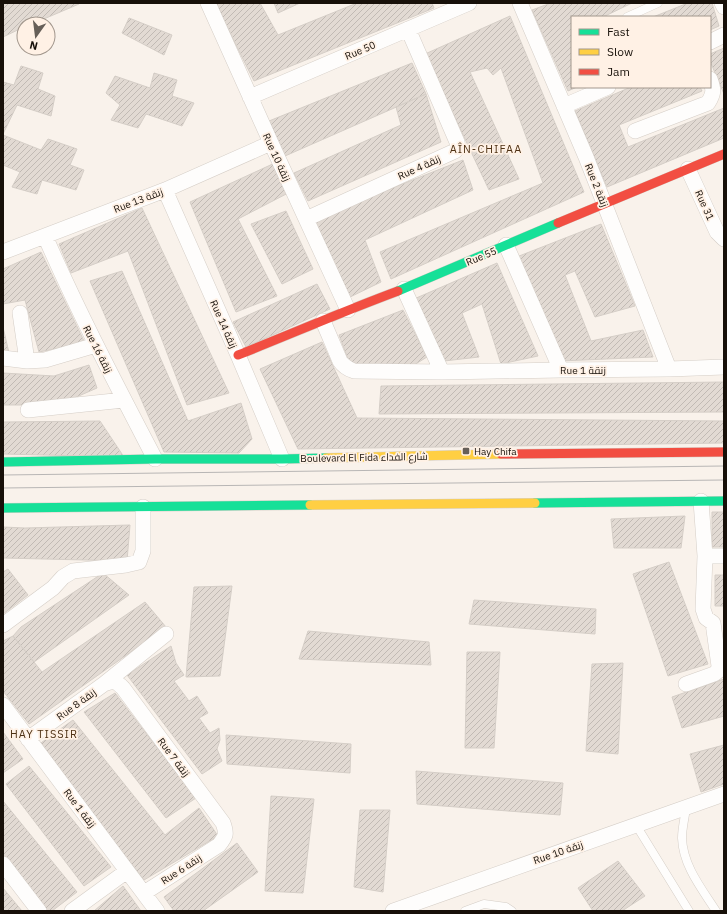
<svg xmlns="http://www.w3.org/2000/svg" width="727" height="914" font-family="'IBM Plex Sans',Cairo,sans-serif">
<style>
.building{fill:url(#building-hatch);stroke:#d5cec7}
.lines{fill:none;stroke-linecap:round;stroke-linejoin:round}
.lane-casing{stroke:#d5cec7;stroke-width:9}
.street-casing{stroke:#d5cec7;stroke-width:16}
.fast-casing{stroke:#d5cec7;stroke-width:10}
.slow-casing{stroke:#d5cec7;stroke-width:10}
.jam-casing{stroke:#d5cec7;stroke-width:10}
.lane{stroke:#fefdfc;stroke-width:8}
.street{stroke:#fefdfc;stroke-width:15}
.fast{stroke:#16e098;stroke-width:9}
.slow{stroke:#ffcf43;stroke-width:9}
.jam{stroke:#f24e42;stroke-width:9}
.tram{stroke:#b8b6b5;stroke-width:1}
.poi-dot{fill:#665f58;stroke:#fff1e5;stroke-width:1.5}
.labels{text-anchor:middle;stroke-width:3.5;stroke-linejoin:round;paint-order:stroke}
.street-label{font-size:10px;fill:#171009;stroke:#fff1e5}
.poi-label{font-size:10px;fill:#171009;stroke:#fff1e5;text-anchor:start}
.neighbourhood-label{font-size:11px;letter-spacing:1px;fill:#4e3113;stroke:#fff1e5}
</style>
<defs>
<pattern id="building-hatch" width="6" height="6" patternUnits="userSpaceOnUse"><rect width="6" height="6" fill="#e2dad3"/><path d="M-1 1l2-2M0 6l6-6M5 7l2-2" fill="none" stroke="#c1bab4"/></pattern>
</defs>
<rect width="100%" height="100%" fill="#f9f2eb"/>
<path class="building" d="M3,3H79V4L32,24H24V27L3,37Z
M215,3H260L278,35L357,3H432L434,8L254,81Z
M274,3H300L278,13Z
M551,3H632L603,17H572V87H577L568,91L532,10Z
M688,3H712L719,26L710,30V17H653Z
M510,16L584,192L391,279L380,252L543,183L501,68L493,75L487,68L470,72L519,179L489,190L425,54Z
M129,18L172,35L164,55L122,33Z
M724,48V94L710,61V54Z
M412,63L426,94L285,156L269,121Z
M21,66L43,73L38,89L55,96L51,116L17,105L3,134V82L14,85Z
M154,73L177,80L172,96L194,103L182,126L146,114L138,128L111,120L120,105L106,93L115,76L150,88Z
M631,87H700L702,91L619,125L628,147L724,108V138L607,187L575,111Z
M426,94L441,142L308,201L294,173L401,125L396,107Z
M3,135L41,150L48,139L77,149L70,165L84,170L76,190L42,180L37,194L12,187L20,172L3,165Z
M463,160L473,190L365,240L381,282L348,298L309,221Z
M277,162L292,191L238,219L277,296L236,312L190,202Z
M142,208L229,393L187,405L128,251L71,273L59,244Z
M286,211L313,269L282,284L251,224Z
M601,224L635,306L595,317L575,271L565,275L591,341L643,330L653,357L560,361L514,258Z
M41,252L85,343L39,352L25,300L3,304V269Z
M497,263L538,356L501,364L482,304L462,313L479,357L444,361L414,299Z
M122,271L188,421L241,403L252,439L239,453L164,452L90,281Z
M317,284L330,309L246,347L233,322Z
M403,310L427,357L414,365L351,367L339,335Z
M3,327L9,353L3,352Z
M322,342L357,418L724,421V443L298,449L260,369Z
M89,365L97,388L58,405H3V373L54,376Z
M724,382V412L379,414L381,386Z
M100,421L124,457L3,454V422Z
M712,512H724V547H712Z
M685,516L681,548H614L611,519Z
M130,525L127,561L3,558V527L25,528Z
M669,562L708,664L668,676L633,574Z
M8,569L28,595L3,614V572Z
M103,573L129,595L34,662L13,636L21,627Z
M715,575H724V606H715Z
M232,586L220,676L186,677L194,587Z
M474,600L596,609L595,634L469,624Z
M145,602L166,627L29,724L3,691V641L13,636L42,672Z
M308,631L429,642L431,665L299,659Z
M171,646L176,663L184,675L174,681L189,701L197,696L208,713L199,718L210,733L219,728L220,740L217,749L222,761L202,774L127,675Z
M467,652H500L494,748H465Z
M623,663L618,754L586,751L592,664Z
M724,679V716L682,728L672,697Z
M115,693L196,798L166,818L84,712Z
M73,720L165,835L199,808L218,836L144,880L38,745Z
M3,732L23,759L3,773Z
M226,735L351,744L350,773L227,764Z
M724,745V784L701,792L690,754Z
M29,766L111,867L84,886L6,784Z
M416,771L563,783L560,815L417,804Z
M271,796L314,799L303,893L265,891Z
M3,801L77,892L52,911H45L3,859Z
M360,810H390L383,892L354,887Z
M237,843L258,872L203,911H174L164,897Z
M618,861L645,896L622,911H593L578,888Z
M123,886L141,911H94Z
M3,888L22,911H3Z"/>
<g class="lines">
<defs>
<path id="lane" d="M627,17L658,3
M686,807C685,817 682,828 682,838C683,866 702,889 716,911
M636,825L689,911
M465,911L484,904L506,907L512,911"/>
<path id="street" d="M208,3L271,143L348,310
M520,3L586,157L669,369
M722,3L724,7
M710,42L724,35
M250,97L469,3
M564,106L608,87
M635,131L708,103C714,93 714,90 710,79
M688,169L717,232L724,239
M165,190L238,355L282,459
M306,219L455,151L458,147L457,142L408,29
M45,236C78,312 117,386 155,459
M506,245L561,370
M3,252L165,190L271,143
M404,289L442,372
M20,313L27,361
M323,321L340,361C344,367 348,369 354,371L442,372L561,370L669,369L724,367
M3,358L27,361L45,360L96,345
M28,410L124,400
M705,556H724
M3,625L53,588L63,577L73,571L126,565L139,562L143,551V507
M104,684C113,680 116,681 123,688L223,823C227,834 226,836 219,845L144,893
M686,684L714,674L718,671L719,666L713,623L706,618L703,609L705,556L701,501
M3,705L157,911
M28,739L104,684L166,634
M3,864L39,911
M72,911L127,871
M393,911L724,794"/>
<path id="fast" d="M398,291L558,223
M3,462L155,459H282L326,458
M535,503L724,501
M3,508L310,505"/>
<path id="slow" d="M326,458L501,454
M310,505L535,503"/>
<path id="jam" d="M558,223L724,154
M238,355C291,334 344,311 398,291
M501,454L724,452"/>
</defs>
<use href="#lane" class="lane-casing"/>
<use href="#street" class="street-casing"/>
<use href="#fast" class="fast-casing"/>
<use href="#slow" class="slow-casing"/>
<use href="#jam" class="jam-casing"/>
<use href="#lane" class="lane"/>
<use href="#street" class="street"/>
<use href="#fast" class="fast"/>
<use href="#slow" class="slow"/>
<use href="#jam" class="jam"/>
<path class="tram" d="M3,475L724,466
M3,488L724,480"/>
</g>
<rect class="poi-dot" x="462" y="447" width="8" height="8" rx="2"/>
<g class="labels">
<g class="street-label">
<text transform="translate(360 50) rotate(-23)" y="4">Rue 50</text>
<text transform="translate(277 157) rotate(65)" y="4">Rue 10 زنقة</text>
<text transform="translate(419 167) rotate(-24)" y="4">Rue 4 زنقة</text>
<text transform="translate(597 185) rotate(68)" y="4">Rue 2 زنقة</text>
<text transform="translate(138 200) rotate(-21)" y="4">Rue 13 زنقة</text>
<text transform="translate(705 205) rotate(66)" y="4">Rue 31</text>
<text transform="translate(481 256) rotate(-23)" y="4">Rue 55</text>
<text transform="translate(224 324) rotate(66)" y="4">Rue 14 زنقة</text>
<text transform="translate(98 349) rotate(63)" y="4">Rue 16 زنقة</text>
<text x="583" y="374">Rue 1 زنقة</text>
<text transform="translate(364 457) rotate(-1)" y="4">Boulevard El Fida شارع الفداء</text>
<text transform="translate(76 704) rotate(-36)" y="4">Rue 8 زنقة</text>
<text transform="translate(174 757) rotate(53)" y="4">Rue 7 زنقة</text>
<text transform="translate(80 808) rotate(53)" y="4">Rue 1 زنقة</text>
<text transform="translate(558 852) rotate(-19)" y="4">Rue 10 زنقة</text>
<text transform="translate(181 869) rotate(-33)" y="4">Rue 6 زنقة</text>
</g>
<g class="poi-label">
<text x="474" y="455">Hay Chifa</text>
</g>
<g class="neighbourhood-label">
<text x="486" y="153">AÎN-CHIFAA</text>
<text x="44" y="738">HAY TISSIR</text>
</g>
</g>
<rect width="727" height="914" fill="none" stroke="#171009" stroke-width="8"/>
<rect x="571" y="16" width="140" height="72" fill="#fff1e5" stroke="#a2978d"/>
<rect x="579" y="29" width="20" height="6" fill="#16e098" stroke="#a2978d"/>
<text x="607" y="36" font-size="12" fill="#171009">Fast</text>
<rect x="579" y="49" width="20" height="6" fill="#ffcf43" stroke="#a2978d"/>
<text x="607" y="56" font-size="12" fill="#171009">Slow</text>
<rect x="579" y="69" width="20" height="6" fill="#f24e42" stroke="#a2978d"/>
<text x="607" y="76" font-size="12" fill="#171009">Jam</text>
<g transform="translate(36 36) rotate(194)"><circle r="19" fill="#fff1e5" stroke="#a2978d"/>
<path d="M0-3L7 15L0 10L-7 15Z" fill="#665f58"/>
<text y="-6" font-size="11" font-weight="bold" text-anchor="middle" fill="#171009">N</text>
</g>
</svg>
